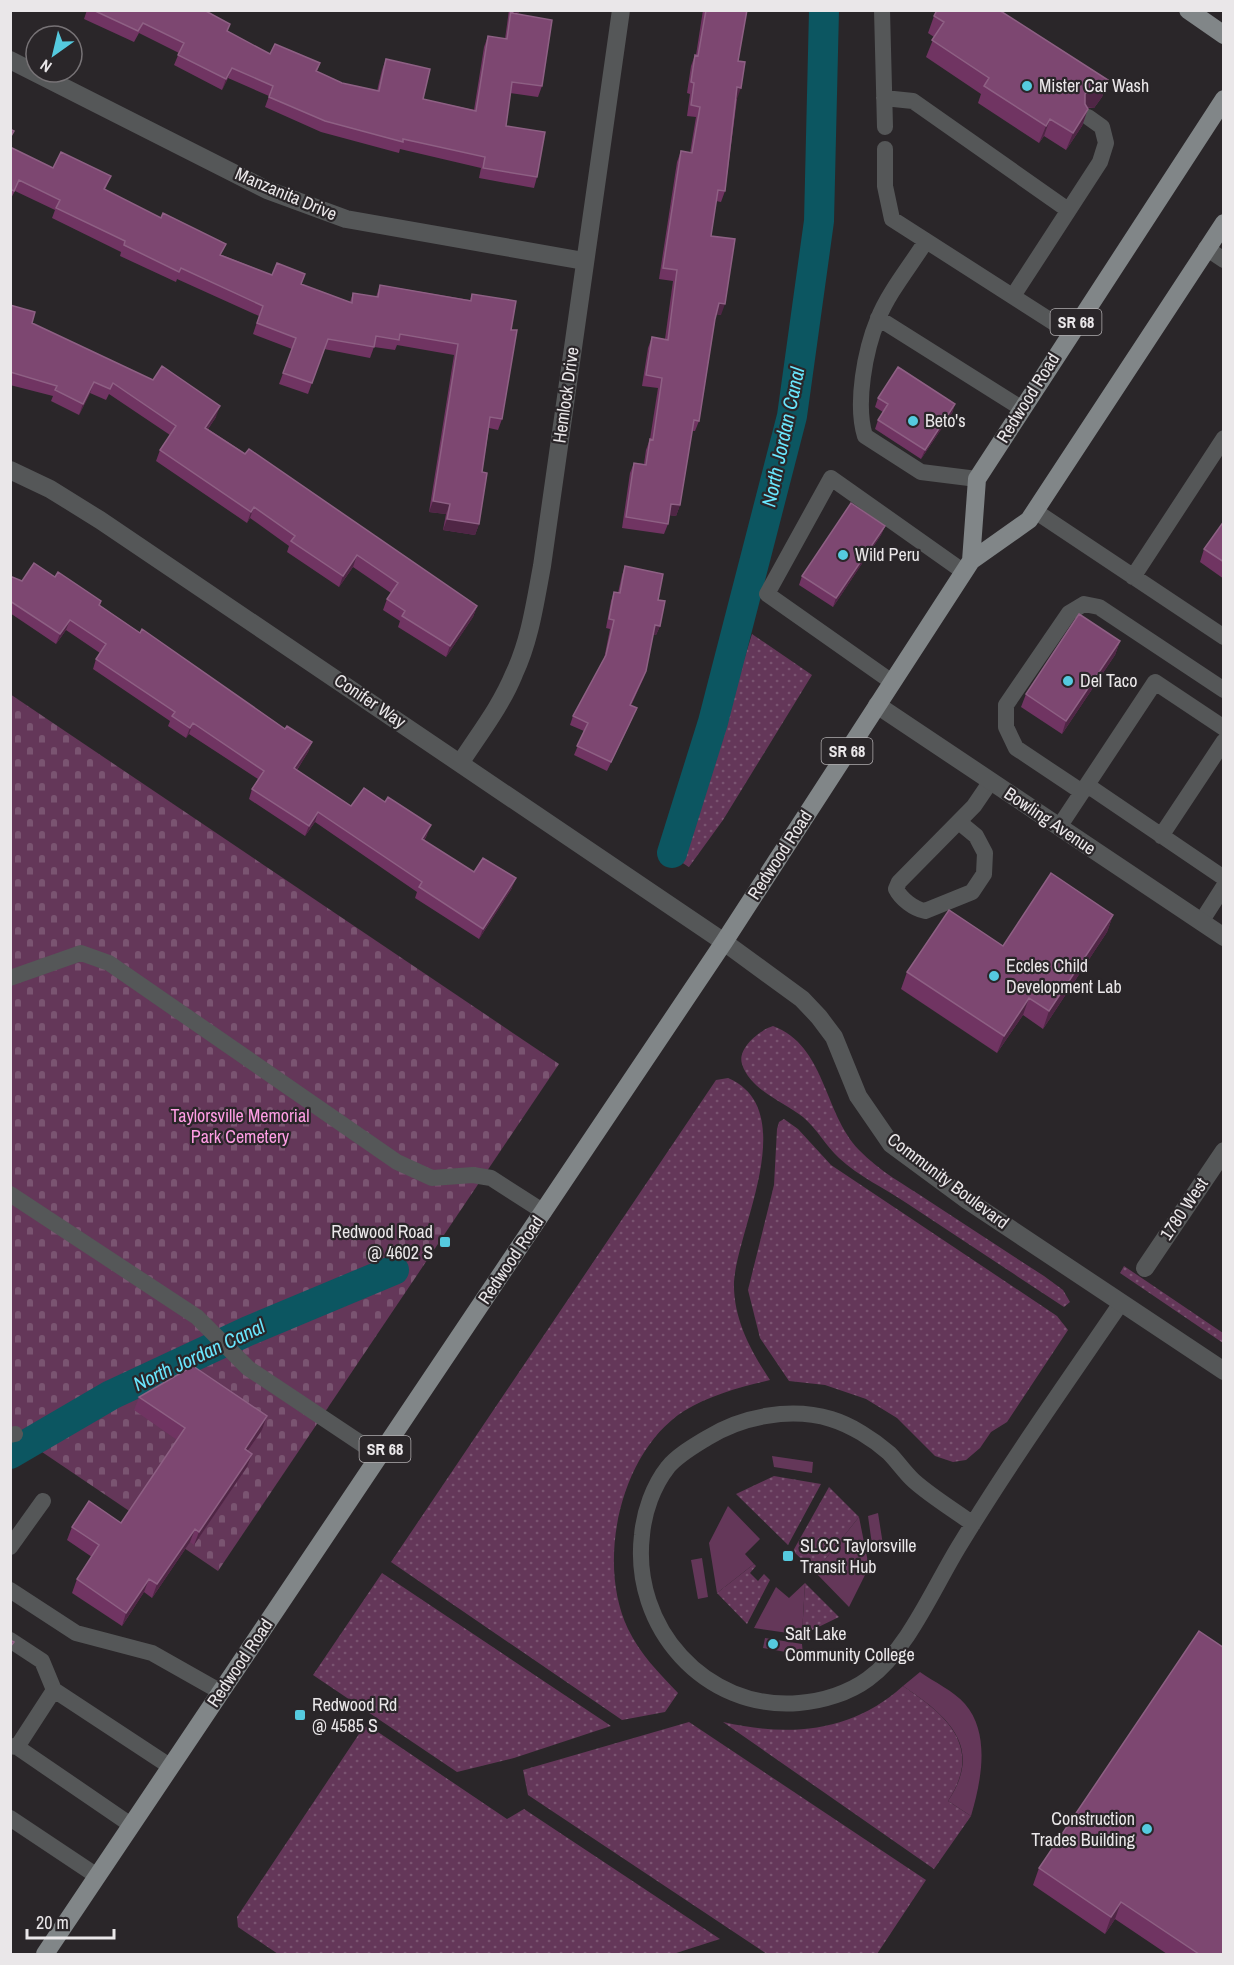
<svg xmlns="http://www.w3.org/2000/svg" width="1234" height="1965" font-family="'Archivo Narrow',sans-serif">
<style>
.grass{fill:url(#grass-dots)}
.cemetery{fill:url(#cemetery-stones)}
.garden{fill:#643759}
.lines{fill:none;stroke-linecap:round;stroke-linejoin:round}
.canal{stroke:#0c5661;stroke-width:30}
.service{stroke:#555758;stroke-width:16}
.minor{stroke:#555758;stroke-width:18}
.tertiary{stroke:#555758;stroke-width:18}
.primary{stroke:#818688;stroke-width:18}
.wall{fill:#703462}
.shaded-wall{fill:#4f2645}
.building{fill:#7d4771;stroke:#8e6084;stroke-width:1.5}
.poi-dot{fill:#55cadf;stroke:#2a2629;stroke-width:2}
.labels{text-anchor:middle;stroke-width:4.5;stroke-linejoin:round;paint-order:stroke}
.shield{fill:#2a2629;stroke:#b0adaf;stroke-width:1.5}
.shield-label{font-size:16px;font-weight:bold;fill:#eae7e9}
.poi-label{font-size:18px;fill:#eae7e9;stroke:#2a2629;text-anchor:start}
.street-label{font-size:18px;fill:#eae7e9;stroke:#2a2629}
.park-label{font-size:18px;fill:#ff9ee5;stroke:#2a2629}
.water-label{font-size:20px;font-style:italic;fill:#6ae7fe;stroke:#2a2629}
</style>
<defs>
<pattern id="grass-dots" width="8" height="8" patternUnits="userSpaceOnUse" patternTransform="scale(1.5)"><rect width="8" height="8" fill="#643759"/><path d="M2 2h.1M6 6h.1" fill="none" stroke="#7a5471" stroke-width="1.8" stroke-linecap="round"/></pattern>
<pattern id="cemetery-stones" width="16" height="16" patternUnits="userSpaceOnUse" patternTransform="scale(1.5)"><rect width="16" height="16" fill="#643759"/><path d="M2 7V4a2 2 0 0 1 4 0v3zM10 15v-3a2 2 0 0 1 4 0v3z" fill="#7a5471"/></pattern>
</defs>
<rect width="100%" height="100%" fill="#2a2629"/>
<path class="grass" d="M752,634L812,675L723,820L689,867L681,862Z
M773,1026C826,1046 823,1112 859,1150C879,1171 905,1185 929,1201C967,1226 1005,1251 1044,1276L1063,1290L1070,1302L1064,1307C1012,1273 960,1238 908,1204C886,1189 858,1176 839,1158C826,1146 817,1129 803,1117C784,1102 750,1090 742,1064C737,1048 760,1030 773,1026Z
M728,1078C802,1110 737,1229 734,1282C733,1319 751,1351 770,1380C740,1387 710,1395 684,1411C620,1452 596,1562 628,1629C640,1654 659,1673 678,1693L665,1712L622,1720L391,1562L716,1080Z
M784,1119L798,1129L831,1165L1057,1316L1068,1330L1007,1422L991,1432L980,1448L966,1460L953,1462L935,1456L897,1418L866,1399L825,1385L789,1381L760,1338L748,1290L774,1185L777,1129L779,1122Z
M1124,1266L1223,1333V1343L1120,1273Z
M774,1476L821,1484L788,1545L736,1494Z
M829,1487L859,1517L815,1572L793,1551Z
M754,1564L756,1566L750,1573L758,1581L764,1574L770,1580L747,1624L717,1593Z
M382,1573L611,1726L514,1758L457,1772L313,1675Z
M805,1583L839,1617L802,1635Z
M903,1686C946,1715 984,1746 948,1801L971,1816L934,1869L723,1722C788,1737 851,1733 903,1686Z
M689,1722L926,1880L877,1954H767L528,1795L523,1770Z
M369,1726L507,1819L524,1809L720,1939L673,1954H278L238,1927L237,1917L363,1728Z"/>
<path class="cemetery" d="M10,694L559,1064L218,1571L11,1431Z"/>
<path class="garden" d="M772,1456L813,1462L812,1473L774,1467Z
M728,1506L760,1539L745,1554L754,1564L717,1593L709,1543Z
M878,1513L884,1551L873,1552L868,1516Z
M859,1517L869,1567L849,1607L815,1572Z
M702,1558L708,1597L698,1599L691,1560Z
M805,1583L802,1635L754,1628L776,1587L789,1598Z
M765,1638L802,1644L803,1655L763,1648Z
M920,1672C934,1682 954,1691 965,1704C991,1734 981,1782 971,1816L948,1801C985,1746 946,1715 903,1686Z"/>
<g class="lines">
<path class="canal" d="M672,853L713,722L792,416L819,221L824,10
M10,1454L111,1395L248,1331L394,1270"/>
<path class="service" d="M882,10L885,127
M884,98L913,101L1068,210
M885,149V186L892,219L1070,333
M926,241C911,265 888,293 878,319C865,350 855,404 865,436L921,472L977,479
M1206,248L1224,260
M1013,296L1100,162L1106,143L1102,127L1088,117
M878,318L1021,408
M1035,511L1224,637
M1133,577L1224,438
M892,682L767,594L831,478L964,572
M1087,785L1224,878
M1082,792L1016,748L1006,727V705L1069,613L1084,604L1099,607L1224,690
M959,822L976,836L985,853L984,874L972,892L925,911C914,909 901,899 896,889L899,882L974,806L991,781
M1059,827L1155,682L1224,728
M1161,836L1224,741
M1201,922L1224,886
M10,978L81,953L109,963L397,1162L432,1178L473,1175L491,1178L544,1212
M10,1194L197,1317L248,1368L380,1456
M10,1435L15,1434
M973,1524C954,1510 932,1497 914,1481C905,1473 898,1462 889,1453C873,1439 851,1425 831,1419C791,1407 742,1416 707,1438C694,1446 678,1455 668,1467C653,1486 644,1512 642,1535C631,1627 705,1711 799,1703C823,1701 849,1693 868,1679C909,1649 934,1586 961,1543C1011,1461 1067,1382 1121,1303
M10,1547L43,1501
M10,1590L76,1633L152,1653L221,1692
M10,1640L42,1661L54,1690
M10,1746L17,1747L131,1825
M17,1747L54,1690L171,1767
M10,1818L97,1876"/>
<path class="minor" d="M10,60L267,190L346,219L584,261
M10,470L50,489L100,520L724,942
M877,705L1224,937
M461,762C479,734 501,706 514,674C530,640 535,603 542,566L621,10
M1145,1268L1224,1151"/>
<path class="tertiary" d="M724,942L802,999L819,1017L834,1037L858,1096L891,1144L967,1200L1224,1371"/>
<path class="primary" d="M1188,10L1224,35
M971,561L977,479L1224,99
M45,1954L724,942L971,561L1029,520L1224,223"/>
</g>
<path class="wall" d="M87,10H204L227,32L270,54L320,63L317,72L342,83L377,91L382,70L386,59L423,99L474,110L484,47L488,36L505,39L509,10H521L517,14L542,86L538,97L510,93L506,126L537,177L534,188L479,178L481,168L400,149L399,153L321,132L265,107L269,96L228,78L222,90L174,65L179,53L139,33L134,42L84,19Z
M703,10H747L738,61L737,99L725,191L721,202L716,201L711,236L721,315L716,314L699,421L695,431H692L680,505L676,516L669,515L668,524L664,534L622,528L630,473L634,463L644,464L646,450L650,439L658,388L642,386L648,348L652,337L665,339L673,281L659,279L677,162L681,151L690,153L696,117L687,116L690,94L687,93L691,66L695,55H696Z
M934,16L1108,80L1102,97L1094,108H1088L1082,126L1066,150L1044,136L1039,143L978,103L981,94L926,57L934,37L928,33Z
M10,147L53,168L111,176L105,190L222,255L272,275L301,284L350,302L353,293L376,297L380,285L470,300L472,294L511,330L502,419L498,430L489,428L482,472L479,524L475,535L443,530L446,514L429,512L454,355L397,345L395,350L374,347L370,358L324,349L308,394L279,384L292,349L253,334L259,316L177,279L176,282L120,256L121,252L52,218L55,210L15,191L10,200Z
M10,305L32,323L216,417L208,429L477,606L473,617L446,657L398,627L400,621L383,610L387,599L391,593L353,567L339,587L287,552L289,546L250,518L247,523L156,461L160,450L170,435L109,394L106,400L90,393L79,415L51,401L53,396L10,385Z
M878,398L955,404L952,413L921,459L875,429L878,420L883,412L875,407Z
M1224,521V579L1200,562L1204,549Z
M885,526L881,535L833,607L799,585L802,576Z
M625,566L658,600L660,626L656,635L653,634L646,671L631,706L633,717L607,771L574,755L584,731L570,725L573,716L604,659L610,629L606,628L611,601L614,592L618,593L622,575Z
M10,576L22,581L55,577L101,601L100,606L285,729L312,742L308,752L297,770L351,806L427,835L424,841L474,872L512,888L479,939L415,898L417,892L315,822L305,836L249,799L252,789L258,779L189,734L186,738L168,726L170,721L93,669L96,659L100,653L66,630L56,644L10,613Z
M1120,641L1115,655L1062,734L1021,707L1026,694Z
M1113,915L1107,932L1043,1029L1023,1015L997,1053L901,989L907,972Z
M139,1397L267,1416L262,1430L248,1451L247,1467L194,1545L190,1542L152,1598L144,1592L122,1626L72,1593L77,1579L92,1557L67,1540L72,1527L121,1523L177,1440L134,1410Z
M1224,1648V1954H1167L1115,1919L1105,1934L1033,1885L1039,1868Z"/>
<path class="shaded-wall" d="M515,10H521L509,23L512,13Z
M232,68L228,78L222,90L226,79Z
M1108,80L1102,97L1094,108L1084,107L1085,94Z
M737,87L741,88L737,99L734,98Z
M1088,109L1082,126L1066,150L1073,133Z
M1050,119L1044,136L1039,143L1046,126Z
M719,303L725,304L721,315L715,314Z
M94,382L90,393L79,415L83,404Z
M955,404L952,413L921,459L925,450Z
M220,406L216,417L201,439L205,428Z
M433,501L450,504L446,514L429,512Z
M671,504L680,505L676,516L667,515Z
M254,507L250,518L247,523L251,512Z
M447,519L479,524L475,535L443,530Z
M885,526L881,535L833,607L836,598Z
M357,555L353,567L339,587L343,576Z
M477,606L473,617L446,657L450,646Z
M70,620L66,630L56,644L60,634Z
M655,625L660,626L656,635L652,634Z
M1120,641L1115,655L1062,734L1066,721Z
M646,671L643,680L627,714L630,705Z
M193,723L189,734L186,738L190,728Z
M312,742L308,752L291,779L294,768Z
M318,812L315,822L305,836L309,826Z
M431,825L427,835L418,849L422,839Z
M516,878L512,888L479,939L483,929Z
M1113,915L1107,932L1043,1029L1049,1011Z
M1029,998L1023,1015L997,1053L1004,1036Z
M267,1416L262,1430L240,1462L245,1449Z
M252,1454L247,1467L194,1545L199,1532Z
M195,1529L190,1542L152,1598L157,1584Z
M149,1579L144,1592L122,1626L126,1613Z
M1121,1902L1115,1919L1105,1934L1111,1917Z"/>
<path class="building" d="M93,10H204L230,24L227,31L270,54L275,44L320,63L316,71L342,83L379,91L386,59L430,69L423,99L476,111L488,36L507,39L511,10H515L512,13L552,20L542,86L512,82L506,126L545,132L537,177L483,168L485,157L403,139V142L325,121L269,97L273,86L232,68L226,79L178,55L184,43L143,23L138,31Z
M706,10H747L738,61L745,62L741,88L737,87L725,191L718,190L711,236L735,239L725,304L719,303L715,319L699,421L694,420L680,505L671,504L668,524L626,517L634,463L646,465L650,439L653,440L662,378L646,375L652,337L668,340L677,270L663,268L681,151L692,153L700,107L691,105L694,83L691,82L695,55L698,56Z
M937,10H999L1108,80L1100,91L1090,90L1085,94V104L1088,109L1073,133L1050,119L1046,126L984,86L989,78L932,40L944,22L934,16Z
M10,129L14,131L10,138Z
M10,147L53,168L61,152L111,176L104,189L161,218L163,213L226,244L220,255L272,275L277,263L305,274L301,284L352,303L353,293L378,297L380,285L471,301L472,294L516,301L511,330H517L502,419L490,417L482,472L487,473L479,524L447,519L450,504L433,501L458,344L400,334L399,340L376,336L374,347L328,339L312,383L283,373L296,338L257,323L263,306L181,268L179,272L124,245L125,241L56,208L60,200L19,180L14,191L10,189Z
M10,305L35,312L32,323L153,380L162,366L220,406L205,428L245,454L249,449L477,606L450,646L402,616L405,611L387,599L398,583L357,555L343,576L291,541L295,536L254,507L251,512L160,450L176,426L113,383L110,389L94,382L83,404L55,390L57,386L10,372Z
M898,367L955,404L925,450L878,420L888,404L878,398Z
M851,503L885,526L836,598L802,576Z
M1224,521V562L1204,549Z
M34,563L55,577L58,572L101,601L99,605L140,633L142,629L285,729L287,726L312,742L294,768L351,806L364,788L385,802L388,797L431,825L422,839L474,872L483,858L516,878L483,929L419,887L422,882L318,812L309,826L252,789L264,771L193,723L190,728L172,716L175,712L96,659L106,644L70,620L60,634L10,601V576L22,581Z
M625,566L663,574L658,600L665,601L660,626L655,625L646,671L630,705L637,708L611,762L577,746L588,723L573,716L606,655L614,620L609,619L614,592L620,593Z
M1079,614L1120,641L1066,721L1026,694Z
M1051,873L1113,915L1049,1011L1029,998L1004,1036L907,972L949,910L1003,946Z
M193,1366L267,1416L245,1449L252,1454L199,1532L195,1529L157,1584L149,1579L126,1613L77,1579L99,1545L72,1527L89,1501L121,1523L185,1428L139,1397Z
M1199,1631L1224,1648V1954H1199L1121,1902L1111,1917L1039,1868Z
M10,1640L14,1642L10,1647Z"/>
<g class="poi-dot">
<circle cx="1027" cy="86" r="6"/>
<circle cx="913" cy="421" r="6"/>
<circle cx="843" cy="555" r="6"/>
<circle cx="1068" cy="681" r="6"/>
<circle cx="994" cy="976" r="6"/>
<rect x="439" y="1236" width="12" height="12" rx="3"/>
<rect x="782" y="1550" width="12" height="12" rx="3"/>
<circle cx="773" cy="1644" r="6"/>
<rect x="294" y="1709" width="12" height="12" rx="3"/>
<circle cx="1147" cy="1829" r="6"/>
</g>
<g class="labels">
<g class="shield">
<rect x="1050.5" y="309" width="51" height="26" rx="4.5"/>
<rect x="821.5" y="738" width="51" height="26" rx="4.5"/>
<rect x="359.5" y="1436" width="51" height="26" rx="4.5"/>
</g>
<g class="shield-label">
<text x="1076" y="328">SR 68</text>
<text x="847" y="757">SR 68</text>
<text x="385" y="1455">SR 68</text>
</g>
<g class="poi-label">
<text x="1039" y="92">Mister Car Wash</text>
<text x="925" y="427">Beto's</text>
<text x="855" y="561">Wild Peru</text>
<text x="1080" y="687">Del Taco</text>
<text x="1006" y="972">Eccles Child<tspan x="1006" dy="21">Development Lab</tspan></text>
<text x="433" y="1238" text-anchor="end">Redwood Road<tspan x="433" dy="21">@ 4602 S</tspan></text>
<text x="800" y="1552">SLCC Taylorsville<tspan x="800" dy="21">Transit Hub</tspan></text>
<text x="785" y="1640">Salt Lake<tspan x="785" dy="21">Community College</tspan></text>
<text x="312" y="1711">Redwood Rd<tspan x="312" dy="21">@ 4585 S</tspan></text>
<text x="1135" y="1825" text-anchor="end">Construction<tspan x="1135" dy="21">Trades Building</tspan></text>
</g>
<g class="street-label">
<text transform="translate(286 194) rotate(23)" y="6">Manzanita Drive</text>
<text transform="translate(566 395) rotate(-82)" y="6">Hemlock Drive</text>
<text transform="translate(1028 398) rotate(-58)" y="6">Redwood Road</text>
<text transform="translate(370 701) rotate(34)" y="6">Conifer Way</text>
<text transform="translate(1050 821) rotate(34)" y="6">Bowling Avenue</text>
<text transform="translate(780 855) rotate(-57)" y="6">Redwood Road</text>
<text transform="translate(948 1181) rotate(37)" y="6">Community Boulevard</text>
<text transform="translate(1184 1209) rotate(-56)" y="6">1780 West</text>
<text transform="translate(511 1260) rotate(-56)" y="6">Redwood Road</text>
<text transform="translate(240 1663) rotate(-56)" y="6">Redwood Road</text>
</g>
<g class="park-label">
<text x="240" y="1122">Taylorsville Memorial<tspan x="240" dy="21">Park Cemetery</tspan></text>
</g>
<g class="water-label">
<text transform="translate(783 437) rotate(-78)" y="7">North Jordan Canal</text>
<text transform="translate(199 1355) rotate(-25)" y="7">North Jordan Canal</text>
</g>
</g>
<rect width="1234" height="1965" fill="none" stroke="#eae7e9" stroke-width="24"/>
<g transform="translate(54 54) rotate(214)"><circle r="28" fill="#2a2629" stroke="#777376" stroke-width="1.5"/>
<path d="M0-4.5L10 22L0 15L-10 22Z" fill="#55cadf"/>
<text y="-9" font-size="16" font-weight="bold" text-anchor="middle" fill="#eae7e9">N</text>
</g>
<path d="M27 1929v9h87v-9" fill="none" stroke="#eae7e9" stroke-width="3"/>
<text x="36" y="1929" font-size="18" fill="#eae7e9" stroke="#2a2629" stroke-width="4.5" paint-order="stroke">20 m</text>
</svg>
